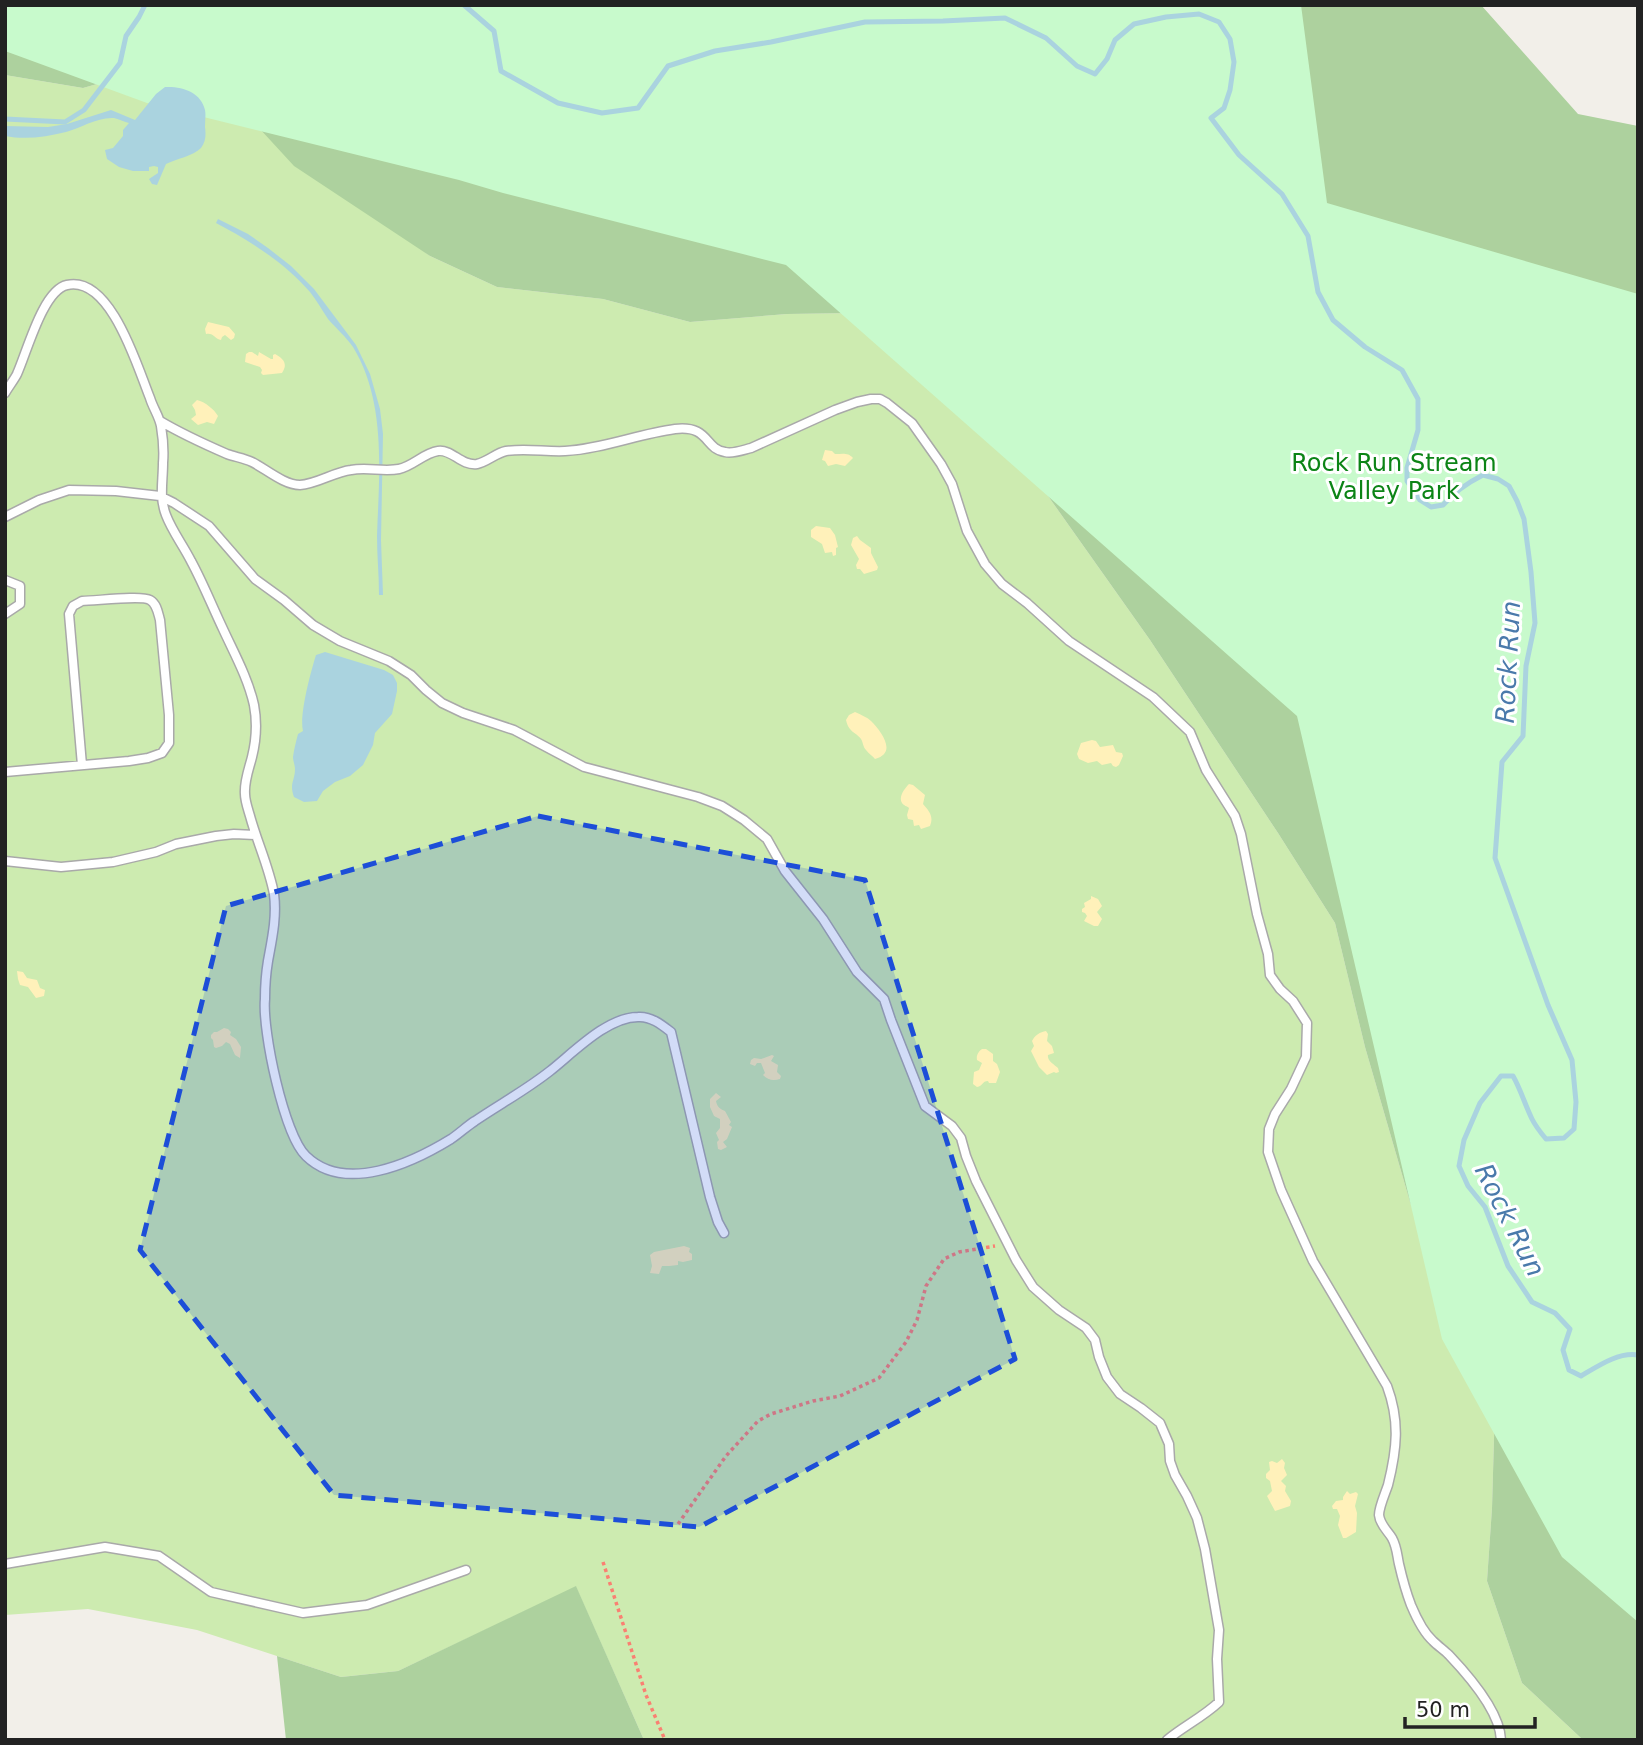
<svg xmlns="http://www.w3.org/2000/svg" width="1643" height="1745" font-family="'DejaVu Sans',sans-serif">
<style>
.grass{fill:#cdebb0}
.forest{fill:#add19e}
.sand{fill:#fff1ba}
.park{fill:#c8facc}
.water{fill:#aad3df}
.lines{fill:none;stroke-linecap:round;stroke-linejoin:round}
.stream{stroke:#aad3df;stroke-width:5}
.lane-casing{stroke:#a9a9a9;stroke-width:11}
.path{stroke:#fa8072;stroke-width:3.5;stroke-dasharray:3.5 3.5;stroke-linecap:butt}
.lane{stroke:#fff;stroke-width:8}
.marked{fill:#1d4ed8;fill-opacity:0.2;stroke:#1d4ed8;stroke-width:5;stroke-dasharray:14 9;stroke-linejoin:round}
.labels{text-anchor:middle;stroke-width:6;stroke-linejoin:round;paint-order:stroke}
.park-label{font-size:24px;fill:#0c8416;stroke:#fff}
.water-label{font-size:26px;font-style:italic;fill:#4a7aab;stroke:#fff}
</style>
<rect width="100%" height="100%" fill="#f2efe9"/>
<path class="grass" d="M174,62L430,256L497,287L603,299L690,322L787,314L856,313L985,407L1150,640L1278,833L1335,923L1365,1047L1410,1202L1495,1403L1492,1508L1487,1581L1522,1683L1582,1739L1638,1740H644L576,1587L398,1671L341,1677L197,1630L88,1609L5,1615V75L83,88Z"/>
<path class="forest" d="M5,5H1481L1578,114L1638,126V1739H1582L1522,1683L1487,1581L1492,1508L1495,1403L1410,1202L1365,1047L1335,923L1278,833L1150,640L985,407L856,313L787,314L690,322L603,299L497,287L430,256L294,166L237,104L174,62L83,88L5,75Z
M576,1586L644,1740H286L277,1656L341,1677L398,1671Z"/>
<path class="sand" d="M208,322L229,327L235,334L234,338L231,340L225,335L222,337L221,340C215,339 213,332 206,334L205,329Z
M249,352H252L258,356L259,352L271,359H273V355L275,354C284,359 288,364 282,373L263,375L261,373L262,370L260,367L245,362L246,354Z
M197,400C205,402 214,409 218,416L214,424L207,422L198,425L191,419L196,415L195,410L192,405Z
M825,450L832,451L835,454C842,454 848,452 853,458L845,466L836,464L828,466L825,461L822,460Z
M816,526L830,528L835,535L838,547L836,548V555L833,556L832,552L825,553L822,544L811,537V530Z
M857,536L860,540L871,548V553L878,567L877,570L864,574L860,569H857L856,565L859,559L851,545L853,538Z
M855,712C861,715 867,717 871,721C881,731 898,753 875,759C873,756 869,754 866,750C863,747 863,742 861,739C855,731 849,733 846,720L849,715Z
M1092,740L1096,741L1100,747L1113,745L1116,752L1122,753L1123,756L1119,765L1116,767L1113,766L1111,763L1102,765L1097,761L1088,763L1079,759L1077,754L1081,743Z
M909,784L913,785L925,795L923,804C929,811 934,816 930,826L921,829L919,825L914,826L913,820L908,819L907,815L909,808C907,806 904,806 902,803C898,797 905,788 909,784Z
M1091,896L1098,899L1102,906L1097,912L1102,919L1098,926H1094L1084,921L1087,916L1085,913L1082,912V909L1085,907L1084,903L1091,899Z
M17,971L23,972L27,978L37,980L40,988L45,990L44,996L36,998L28,987L20,985L18,979Z
M224,1028L228,1029L231,1032L230,1035L236,1039L241,1047L240,1058L235,1055L230,1044L226,1042L222,1046L216,1048L214,1047L213,1040L211,1038V1035L214,1032H217Z
M1046,1031L1048,1034L1047,1041L1052,1046L1054,1053L1048,1055C1047,1061 1054,1064 1058,1068L1059,1072L1056,1073L1054,1072L1047,1075L1039,1067L1031,1051L1034,1046L1032,1041C1035,1035 1040,1032 1046,1031Z
M982,1049H986L993,1054V1061L997,1064L1000,1072L996,1083H989L988,1081C982,1081 983,1086 977,1087L973,1084L974,1072L979,1070L982,1063L977,1060C976,1055 979,1051 982,1049Z
M772,1055L774,1056L771,1061L778,1065L777,1072L781,1076L780,1079C773,1081 768,1080 763,1075L765,1073L761,1063H757L755,1066L750,1064L751,1060L754,1058L761,1059Z
M716,1093L721,1097L716,1101C717,1107 720,1109 725,1111L731,1122L729,1125L732,1127L727,1139L723,1142L727,1147L721,1150L718,1149L717,1142L719,1140L716,1133L720,1128V1119L714,1116L710,1107V1099Z
M684,1246L690,1248L689,1252L692,1254V1260L683,1262L678,1261V1265L669,1266H662L659,1274L650,1273L652,1266L650,1255L654,1252Z
M1282,1459L1285,1463L1284,1468L1287,1475L1281,1481L1286,1486L1285,1491L1291,1501L1290,1506L1275,1511L1267,1496L1272,1491L1270,1481L1266,1478V1474L1270,1470L1269,1462L1272,1461L1277,1463Z
M1347,1491L1350,1494L1356,1492L1358,1494L1355,1506L1357,1513L1356,1532L1346,1538H1343L1338,1525L1340,1516L1337,1509H1333L1332,1506L1336,1501L1343,1500V1497Z"/>
<path class="park" d="M5,5H1301L1327,203L1638,294V1622L1562,1557L1442,1339L1297,716L786,265L503,193L459,180L147,103L5,51Z"/>
<path class="water" d="M165,87C182,86 201,92 205,110C206,115 205,121 205,127C206,135 206,141 201,148C193,156 176,159 166,164L157,185L152,184L149,179L158,173V167L154,166L149,167V171H133L119,167L107,159L105,150L113,148L123,136V130L129,123C125,122 118,119 114,118C97,117 81,128 66,132C46,137 25,140 5,136V126L48,127L67,124L111,110L135,120L156,94Z
M218,219L248,234L268,248L291,266L314,289L356,345L370,374L380,409L383,434L381,540L383,595H379C379,575 377,556 377,536C379,474 387,403 353,347C346,337 336,328 328,319C322,310 317,301 310,292C284,262 250,241 216,223Z
M325,652L384,670L393,675L397,683V691L392,714L375,733L373,745L363,765L350,776L335,782L323,791L317,801L304,802L294,797C289,783 295,781 295,769C295,765 293,761 293,757C294,749 296,742 298,734L303,731C299,715 311,671 316,655Z"/>
<g class="lines">
<path class="stream" d="M464,5L494,31L501,71L558,103L602,113L638,108L668,66L715,51L771,42L865,22L943,21L1005,18L1046,38L1077,66L1095,74L1107,59L1115,40L1134,24L1166,17L1199,14L1219,22L1230,39L1234,62L1230,90L1224,108L1211,118L1239,155L1282,194L1308,236L1318,292L1333,320L1365,347L1402,370L1418,399V430L1407,468V481L1420,500L1431,507L1443,505C1455,491 1467,483 1483,475L1498,479L1509,486L1517,501L1524,519L1531,572L1535,623L1526,666L1523,736L1502,762L1495,858L1548,1005L1572,1060L1576,1102L1574,1129L1564,1138L1546,1139C1541,1133 1536,1127 1532,1119C1525,1105 1521,1090 1513,1076H1501L1480,1103L1464,1140L1459,1166L1468,1186L1485,1207L1508,1266L1532,1302L1555,1313L1570,1329L1563,1350L1569,1370L1581,1376C1598,1366 1618,1352 1638,1355
M5,119L65,122L84,110L120,63L126,36L139,17L145,5"/>
<defs>
<path id="lane" d="M5,393C9,386 14,380 17,374C27,352 43,290 67,285C111,275 138,369 150,398C153,408 159,416 161,426C163,438 164,451 163,463C163,482 159,497 166,515C172,531 183,545 191,561C203,583 212,606 223,629C234,653 248,678 254,705C257,721 256,741 252,757C249,769 244,781 245,794C245,801 248,809 250,816C257,842 269,867 274,894C277,917 272,939 268,961C266,973 265,986 265,999C262,1030 284,1135 306,1156C345,1194 412,1163 451,1139C460,1133 467,1126 475,1121C500,1104 526,1090 550,1071C573,1053 607,1017 638,1017C651,1016 662,1025 671,1032L710,1197L718,1222L724,1233
M160,421C182,434 204,444 227,454C235,457 244,458 252,462C266,469 284,485 300,485C317,484 334,472 351,470C367,467 384,472 399,469C413,466 424,453 438,451C452,449 461,466 477,464C487,462 496,453 506,451C526,448 546,452 565,451C602,449 638,434 675,429C710,425 704,449 725,452C733,454 743,450 751,448L835,410L857,402L871,399H880L887,403L912,423L941,464L952,484L967,531L985,564L1002,584L1027,603L1069,641L1153,697L1190,732L1206,770L1235,816L1241,834L1257,914L1268,954L1270,975L1280,989L1293,1001L1307,1023L1306,1057L1291,1089L1275,1114L1269,1129L1268,1152L1281,1190L1313,1261L1387,1386C1400,1421 1397,1449 1388,1485C1385,1494 1379,1507 1379,1515C1380,1525 1388,1531 1392,1538C1397,1547 1397,1555 1399,1564C1402,1577 1406,1592 1411,1605C1416,1617 1423,1632 1433,1641C1438,1646 1444,1650 1449,1655C1468,1675 1500,1711 1501,1740
M5,517L39,500L69,490L116,491L160,496L174,503L209,526L255,579L284,600L313,625L340,641L389,661L411,675L426,690L442,703L463,713L514,730L584,767L698,797L722,806L744,820L767,839L785,871L823,919L857,972L884,999L891,1020L925,1106L952,1126L961,1138L966,1156L976,1181L1016,1260L1033,1287L1059,1310L1086,1328L1095,1340L1099,1357L1107,1377L1120,1394L1141,1408L1160,1423L1169,1444L1170,1461L1175,1475L1187,1496L1197,1518L1205,1549L1219,1630L1217,1659L1219,1702C1203,1717 1184,1726 1167,1740
M5,580L20,586V604L5,614
M5,772L129,761L148,758L162,753L169,743V715L160,620C158,613 157,604 150,600C141,595 95,601 82,601L73,606L69,614L82,765
M5,861L61,867L113,862L156,852L176,844L216,836L234,834L255,835
M5,1564L105,1547L159,1556L211,1592L303,1613L367,1605L466,1570"/>
</defs>
<use href="#lane" class="lane-casing"/>
<path class="path" d="M678,1524L726,1456L758,1421L771,1414L813,1401L840,1396L879,1378L906,1342L917,1320L926,1286L944,1259L959,1252L995,1246
M603,1562L646,1695L665,1740"/>
<use href="#lane" class="lane"/>
</g>
<path class="marked" d="M538,816L865,880L1015,1359L699,1527L334,1495L140,1250L226,906Z"/>
<g class="labels">
<g class="park-label">
<text x="1394" y="471">Rock Run Stream<tspan x="1394" dy="28">Valley Park</tspan></text>
</g>
<g class="water-label">
<text transform="translate(1508 662) rotate(-87)" y="9">Rock Run</text>
<text transform="translate(1510 1220) rotate(63)" y="9">Rock Run</text>
</g>
</g>
<rect width="1643" height="1745" fill="none" stroke="#222222" stroke-width="14"/>
<path d="M1405 1717v10h130v-10" fill="none" stroke="#222222" stroke-width="3.5"/>
<text x="1416" y="1717" font-size="21" fill="#222222" stroke="#ffffff" stroke-width="5" paint-order="stroke">50 m</text>
</svg>
